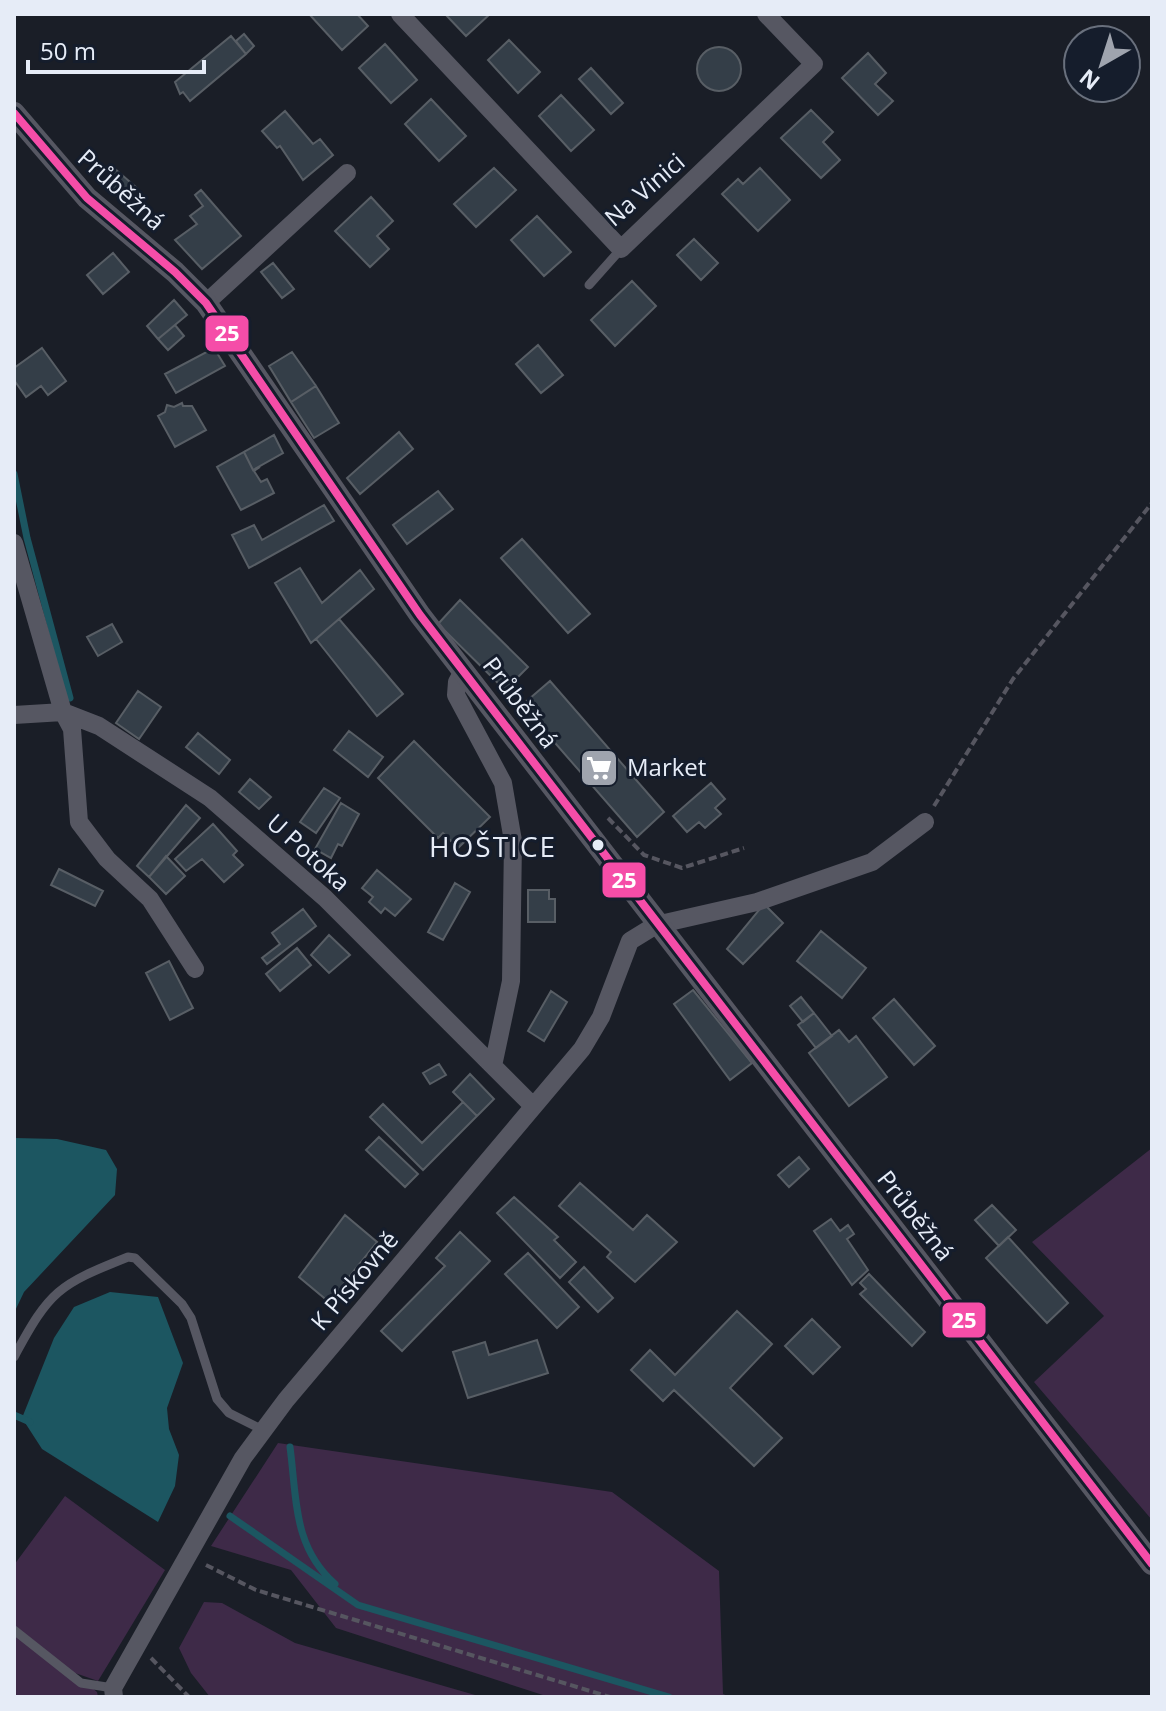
<svg xmlns="http://www.w3.org/2000/svg" width="1166" height="1711" font-family="'Open Sans',sans-serif">
<style>
.green{fill:#3e2a48}
.water{fill:#1c5661}
.lines{fill:none;stroke-linecap:round;stroke-linejoin:round}
.stream{stroke:#1c5661;stroke-width:7}
.building{fill:#343e48;stroke:#585e65;stroke-width:2}
.path{stroke:#565660;stroke-width:4;stroke-dasharray:8 4;stroke-linecap:butt}
.service{stroke:#565762;stroke-width:9}
.minor{stroke:#565762;stroke-width:18}
.tertiary{stroke:#565762;stroke-width:22}
.bus-1-casing{stroke:#151d2c;stroke-width:14}
.bus-1{stroke:#f54da8;stroke-width:8}
.bus-dot{fill:#e6ecf7;stroke:#151d2c;stroke-width:3}
.labels{text-anchor:middle;stroke-width:6;stroke-linejoin:round;paint-order:stroke}
.street-label{font-size:24px;fill:#e6ecf7;stroke:#151d2c}
.poi-label{font-size:24px;fill:#e6ecf7;stroke:#151d2c;text-anchor:start}
.quarter-label{font-size:28px;letter-spacing:2px;fill:#e6ecf7;stroke:#151d2c}
.line-badge{stroke:#151d2c;stroke-width:3}
.badge-label{font-size:22px;text-anchor:middle;font-weight:bold;fill:#fff}
</style>
<rect width="100%" height="100%" fill="#1a1e27"/>
<path class="green" d="M1152,1148V1520L1034,1382L1104,1316L1032,1242Z
M278,1443L612,1492L719,1571L723,1694L730,1697H549L336,1628L291,1570L211,1546Z
M65,1496L165,1570L98,1681L75,1673L97,1692L98,1697H14V1565Z
M204,1602L222,1603L295,1643L482,1697H210L191,1673L179,1648Z"/>
<path class="water" d="M14,1138L57,1139L106,1150L117,1169L115,1195L24,1292L14,1313Z
M110,1292L158,1297L183,1363L167,1408L169,1429L179,1455L175,1486L158,1522L42,1449L22,1418L54,1338L74,1307Z"/>
<g class="lines">
<path class="stream" d="M14,474L27,538L70,698
M14,1415L30,1422
M290,1447C297,1500 293,1547 335,1584
M230,1516L358,1605L669,1697"/>
</g>
<path class="building" d="M309,14H357L368,26L342,50Z
M445,14H490L466,36Z
M244,34L254,46L246,54L236,41Z
M231,36L246,54L190,101L183,92L180,94L175,82Z
M509,40L540,72L518,93L488,60Z
M385,44L417,80L391,103L359,68Z
M697 69a22 22 0 1 1 44 0a22 22 0 1 1-44 0Z
M868,53L886,73L875,84L893,101L878,115L842,78Z
M591,68L623,103L611,114L579,79Z
M561,95L594,130L571,151L539,116Z
M431,99L466,136L439,161L405,124Z
M811,110L833,132L823,142L840,160L821,178L781,138Z
M285,111L313,144L320,139L333,155L303,180L280,146L277,148L262,131Z
M114,168L137,188L125,202L102,183Z
M494,168L516,190L476,227L454,204Z
M760,168L790,200L758,231L722,194L738,179L743,184Z
M201,190L241,236L202,269L175,240L197,224L190,216L203,206L195,195Z
M371,197L393,221L377,236L389,249L370,267L335,231Z
M537,216L571,252L544,276L511,240Z
M694,239L718,263L701,280L677,255Z
M113,253L129,272L103,294L87,275Z
M273,263L294,289L282,298L261,272Z
M632,281L656,306L615,346L591,320Z
M174,300L187,315L158,339L147,326Z
M175,325L184,336L168,350L158,339Z
M538,345L563,375L541,393L516,364Z
M42,348L66,381L48,395L41,386L26,397L14,380V368Z
M214,348L225,366L176,393L165,374Z
M292,352L316,386L291,402L269,366Z
M316,386L339,423L314,438L291,402Z
M182,403L183,406H192L206,430L175,447L158,416L165,412L167,405L174,407Z
M399,432L413,449L360,494L347,478Z
M274,435L283,453L253,470L244,452Z
M244,452L253,470L260,467L254,471L261,482L267,479L274,493L241,510L217,467Z
M438,491L453,509L407,544L393,525Z
M324,505L334,521L249,568L232,535L254,525L262,540Z
M522,539L590,614L568,633L501,558Z
M300,568L322,603L360,570L374,589L311,643L275,583Z
M460,600L528,667L505,690L438,624Z
M339,619L403,694L377,716L316,639Z
M112,624L122,642L98,656L87,637Z
M550,681L664,812L637,837L522,705Z
M138,691L161,707L139,739L116,723Z
M349,731L383,757L368,777L334,750Z
M198,733L230,760L219,774L186,747Z
M414,741L490,817L458,848L443,833L438,838L378,778Z
M250,779L271,797L259,809L239,792Z
M711,783L725,799L715,808L721,814L705,828L699,822L687,832L673,816Z
M324,788L340,798L316,833L300,822Z
M341,803L359,814L342,846L338,844L331,858L315,849Z
M186,805L200,818L149,877L137,866Z
M213,824L237,851L233,855L243,865L224,882L202,859L186,871L175,859Z
M166,856L185,876L166,894L149,877Z
M59,869L103,891L95,906L51,885Z
M377,870L411,899L395,916L385,908L381,913L369,902L373,897L362,888Z
M455,883L470,892L443,940L428,932Z
M528,890H549V899H555V922H528Z
M764,904L783,923L743,964L727,949Z
M303,909L316,926L267,964L262,958L280,944L272,933Z
M821,931L866,968L842,998L797,961Z
M329,935L350,955L329,973L311,955Z
M297,948L311,965L280,991L266,974Z
M169,961L193,1008L170,1020L146,973Z
M693,990L752,1063L730,1080L674,1004Z
M551,991L567,1002L544,1041L528,1031Z
M801,997L814,1013L803,1022L790,1006Z
M894,999L935,1046L914,1065L873,1018Z
M814,1013L832,1036L816,1048L798,1025Z
M839,1030L849,1042L856,1036L887,1077L849,1106L809,1053Z
M439,1064L446,1075L430,1084L423,1073Z
M470,1074L494,1099L477,1116L453,1092Z
M463,1102L477,1116L423,1170L370,1117L383,1104L422,1143Z
M379,1137L418,1174L405,1187L366,1150Z
M799,1157L809,1169L789,1187L778,1175Z
M580,1183L633,1230L647,1215L677,1242L635,1282L607,1257L611,1252L559,1206Z
M514,1197L558,1237L554,1240L576,1262L560,1278L497,1213Z
M992,1205L1016,1230L999,1246L975,1220Z
M345,1215L377,1242L329,1302L299,1277Z
M831,1219L840,1231L848,1225L854,1234L847,1239L868,1270L852,1285L814,1231Z
M460,1232L490,1261L402,1351L381,1331L445,1266L436,1258Z
M1008,1237L1068,1303L1047,1323L986,1258Z
M528,1253L579,1307L557,1328L505,1274Z
M584,1267L613,1298L598,1312L569,1282Z
M869,1274L925,1332L912,1346L860,1294L866,1289L860,1283Z
M737,1311L772,1344L730,1388L782,1438L754,1466L674,1390L663,1401L631,1370L650,1350L675,1375Z
M812,1319L840,1347L813,1374L785,1346Z
M537,1340L548,1373L468,1398L453,1352L485,1342L489,1355Z"/>
<g class="lines">
<path class="path" d="M934,806L1013,679L1152,503
M608,818L644,855L682,868L744,848
M206,1565L256,1590L610,1697
M151,1658L189,1697"/>
<path class="service" d="M589,285L621,249
M14,1357C50,1290 58,1285 128,1257L135,1258L182,1304L191,1318L217,1399L229,1413L263,1430
M14,1630L81,1683L113,1688"/>
<path class="minor" d="M400,14L621,249L814,64L766,14
M206,303L347,173
M14,543L63,712L72,729L79,822L107,859L150,899L195,969
M463,671L457,682L456,695L503,783L513,841L511,981L493,1066
M14,715L63,712L99,726L210,798L325,898L533,1106
M114,1697L113,1688L243,1458L286,1400L582,1049L601,1017L630,941L656,925L757,902L872,862L925,822"/>
<path class="tertiary" d="M14,113L87,198L175,272L206,303L420,615L1152,1564"/>
<defs>
<path id="bus-1" d="M14,113L87,198L175,272L206,303L420,615L1152,1564"/>
</defs>
<use href="#bus-1" class="bus-1-casing"/>
<use href="#bus-1" class="bus-1"/>
</g>
<defs>
<symbol id="supermarket-square" viewBox="-11 -11 22 22"><rect x="-9" y="-9" width="18" height="18" rx="4" fill="#9fa4ae" stroke="#151d2c"/><path d="M-6-5.5h2.5l.6 2H6L4.5 2H-2.5L-4.4-4H-6ZM-1.5 3.2a1.3 1.3 0 1 0 .1 0ZM3 3.2a1.3 1.3 0 1 0 .1 0Z" fill="#fff"/></symbol>
</defs>
<g fill-rule="evenodd">
<use href="#supermarket-square" x="577" y="746" width="44" height="44"/>
</g>
<circle class="bus-dot" cx="598" cy="845" r="7"/>
<g class="labels">
<g class="street-label">
<text transform="translate(121 190) rotate(42)" y="8">Průběžná</text>
<text transform="translate(645 190) rotate(-41)" y="8">Na Vinici</text>
<text transform="translate(520 703) rotate(53)" y="8">Průběžná</text>
<text transform="translate(308 853) rotate(42)" y="8">U Potoka</text>
<text transform="translate(915 1216) rotate(52)" y="8">Průběžná</text>
<text transform="translate(355 1281) rotate(-50)" y="8">K Pískovně</text>
</g>
<g class="poi-label">
<text x="627" y="776">Market</text>
</g>
<g class="quarter-label">
<text x="493" y="857">HOŠTICE</text>
</g>
</g>
<g class="line-badge">
<rect x="204" y="314" width="46" height="39" rx="8" fill="#f54da8"/>
<rect x="601" y="861" width="46" height="38" rx="8" fill="#f54da8"/>
<rect x="941" y="1301" width="46" height="38" rx="8" fill="#f54da8"/>
</g>
<g class="badge-label">
<text x="227" y="341">25</text>
<text x="624" y="888">25</text>
<text x="964" y="1328">25</text>
</g>
<rect width="1166" height="1711" fill="none" stroke="#e6ecf7" stroke-width="32"/>
<g transform="translate(1102 64) rotate(219)"><circle r="38" fill="#151d2c" stroke="#69707d" stroke-width="2"/>
<path d="M0-6L14 30L0 20L-14 30Z" fill="#9fa4ae"/>
<text y="-12" font-size="22" font-weight="bold" text-anchor="middle" fill="#e6ecf7">N</text>
</g>
<path d="M28 60v12h176v-12" fill="none" stroke="#e6ecf7" stroke-width="4"/>
<text x="40" y="60" font-size="24" fill="#e6ecf7" stroke="#151d2c" stroke-width="6" paint-order="stroke">50 m</text>
</svg>
